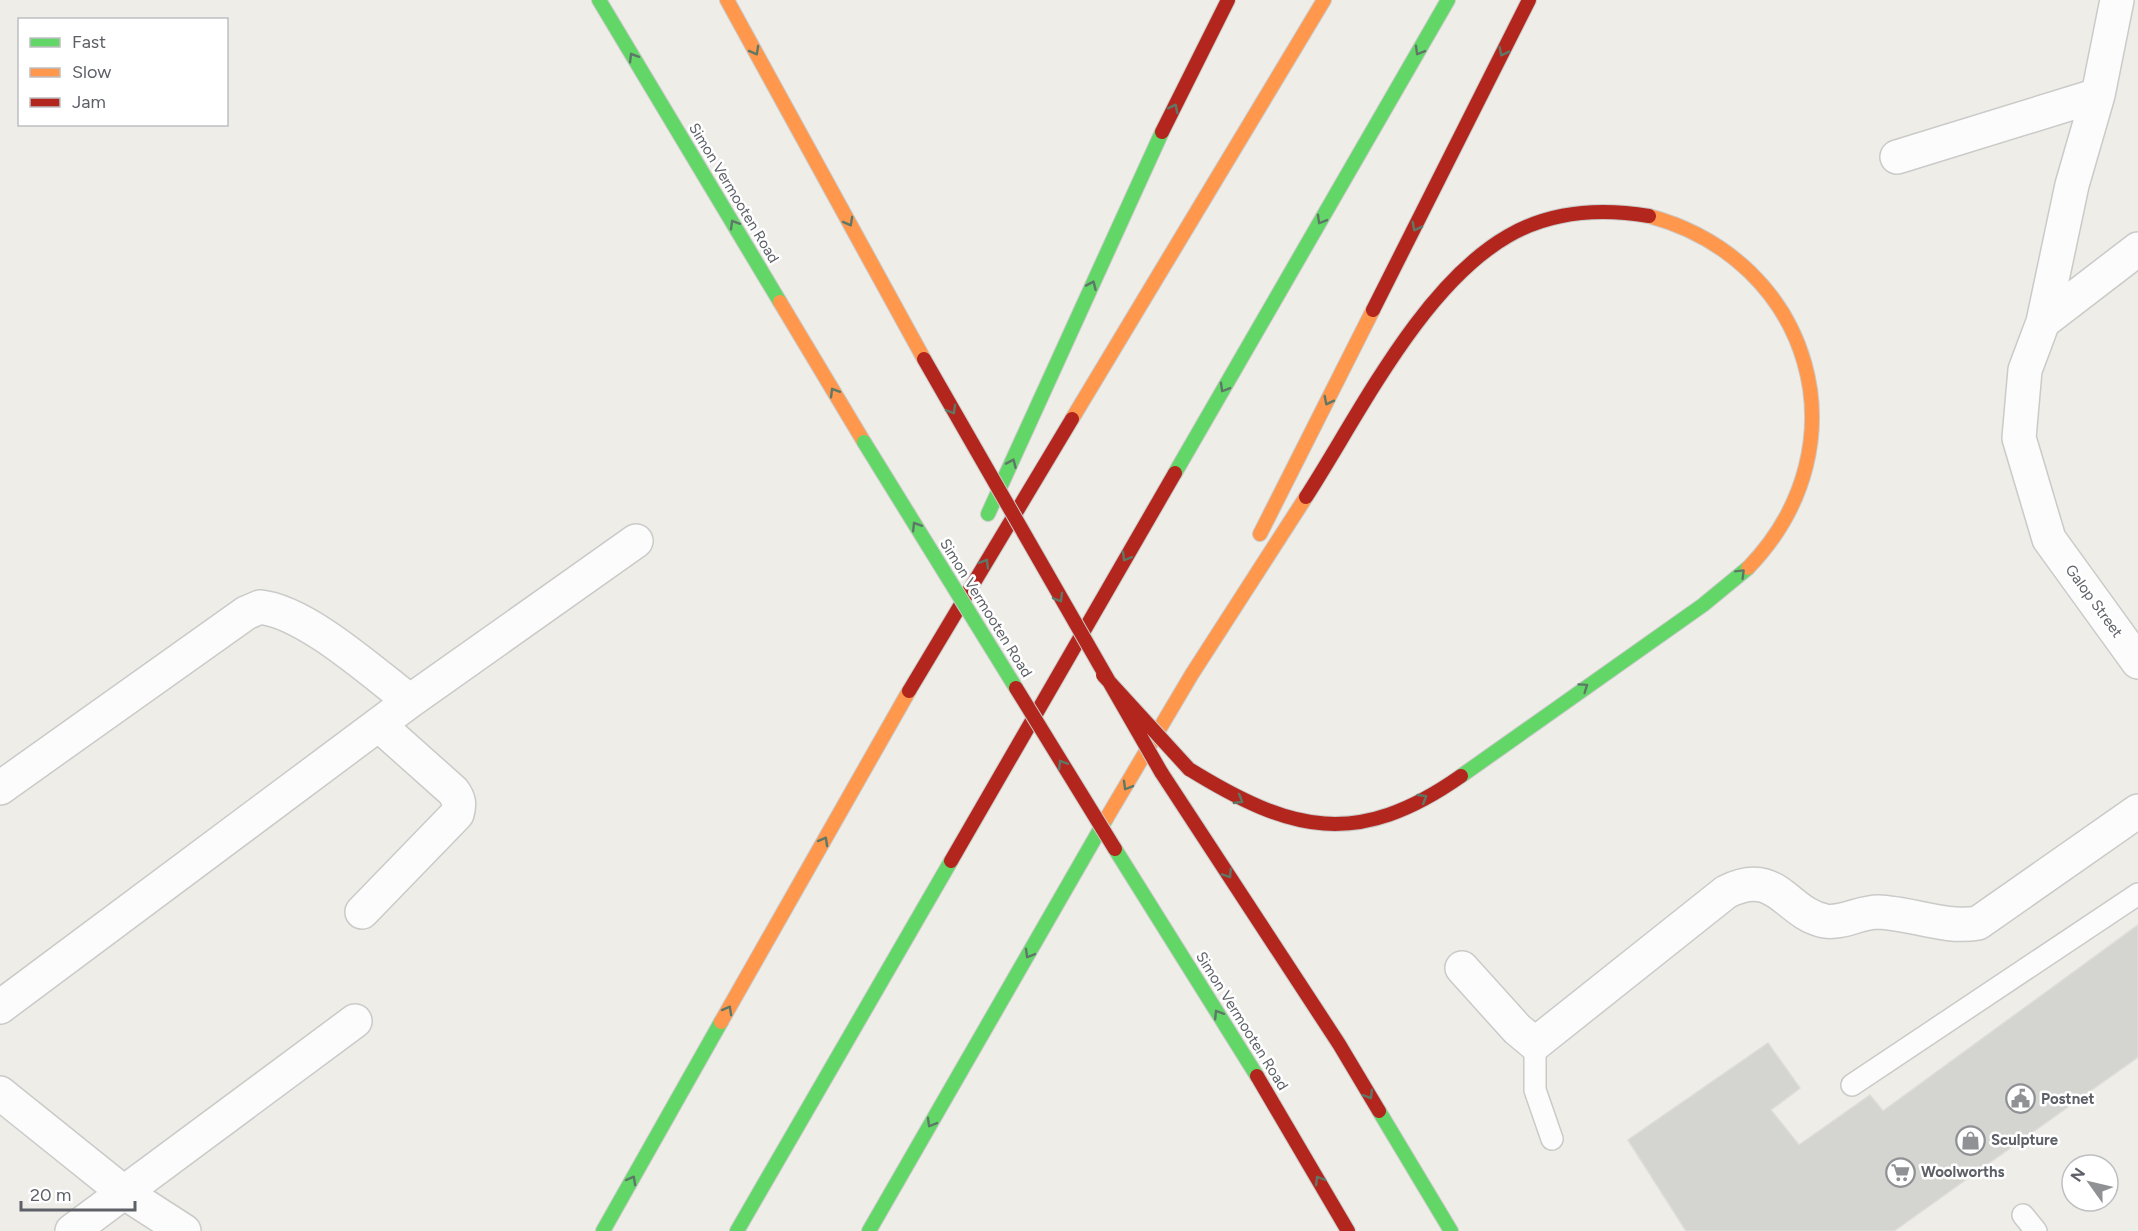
<svg xmlns="http://www.w3.org/2000/svg" width="2138" height="1231" font-family="Figtree,sans-serif">
<style>
.building{fill:#d4d4d1;stroke:#dddcd8;stroke-width:1.5}
.lines{fill:none;stroke-linecap:round;stroke-linejoin:round}
.lane-casing{stroke:#cacac9;stroke-width:24}
.street-casing{stroke:#cacac9;stroke-width:36}
.fast-casing{stroke:#cacbca;stroke-width:16}
.slow-casing{stroke:#cacbca;stroke-width:16}
.jam-casing{stroke:#cacbca;stroke-width:16}
.lane{stroke:#fcfcfc;stroke-width:21}
.street{stroke:#fcfcfc;stroke-width:33}
.fast{stroke:#63d668;stroke-width:14}
.slow{stroke:#ff974d;stroke-width:14}
.jam{stroke:#b3261e;stroke-width:14}
.fast-bridge-casing{stroke:#cacbca;stroke-width:16;stroke-linecap:butt}
.jam-bridge-casing{stroke:#cacbca;stroke-width:16;stroke-linecap:butt}
.fast-bridge{stroke:#63d668;stroke-width:14}
.jam-bridge{stroke:#b3261e;stroke-width:14}
.oneway{stroke:#5e7867}
.labels{text-anchor:middle;stroke-width:5;stroke-linejoin:round;paint-order:stroke}
.street-label{font-size:15px;fill:#5d6067;stroke:#fff}
.poi-label{font-size:15px;font-weight:bold;fill:#5d6067;stroke:#fff;text-anchor:start}
</style>
<rect width="100%" height="100%" fill="#eeede8"/>
<path class="building" d="M2138,925V1057L1894,1231H1686L1628,1140L1768,1043L1800,1088L1771,1110L1799,1145L1870,1095L1883,1111Z"/>
<g class="lines">
<defs>
<path id="lane" d="M1535,1044V1090L1552,1139
M1852,1085L2138,894
M2023,1215L2036,1231"/>
<path id="street" d="M2117,0L2098,95L2072,185L2043,322L2025,370L2019,438L2049,539L2138,662
M1897,157L2098,95
M2043,322L2138,249
M0,788L246,613L260,607C306,612 372,672 410,701L636,541
M362,912L457,814C460,804 459,799 453,791L379,725
M1462,968L1517,1029L1535,1044L1726,892C1778,866 1785,913 1825,921C1842,924 1860,912 1878,912C1912,913 1944,929 1978,923L2138,811
M0,1007L410,701
M0,1093L122,1191L184,1231
M72,1231L355,1021"/>
<path id="fast" d="M599,0L780,302
M1175,473L1448,0
M988,514L1162,132
M1461,776L1703,605L1748,568
M1115,849L1257,1076
M1379,1111L1451,1231
M603,1231L721,1022
M737,1231L951,861
M869,1231L1106,819"/>
<path id="slow" d="M727,0L924,359
M1649,216C1812,260 1867,445 1748,568
M780,302L864,442
M1072,419L1324,0
M1260,534L1373,310
M1106,819L1192,674L1306,497
M721,1022L909,691"/>
<path id="jam" d="M1162,132L1228,0
M1373,310L1529,0
M1306,497C1359,415 1421,286 1508,236C1551,211 1601,208 1649,216
M909,691L1072,419
M1189,769C1291,832 1357,849 1461,776
M1161,772L1339,1044L1379,1111
M951,861L1175,473
M1257,1076L1348,1231"/>
</defs>
<use href="#lane" class="lane-casing"/>
<use href="#street" class="street-casing"/>
<use href="#fast" class="fast-casing"/>
<use href="#slow" class="slow-casing"/>
<use href="#jam" class="jam-casing"/>
<use href="#lane" class="lane"/>
<use href="#street" class="street"/>
<use href="#fast" class="fast"/>
<use href="#slow" class="slow"/>
<use href="#jam" class="jam"/>
<defs>
<path id="fast-bridge" d="M864,442L1016,688"/>
<path id="jam-bridge" d="M924,359L1161,772
M1103,675L1189,769
M1016,688L1115,849"/>
</defs>
<use href="#fast-bridge" class="fast-bridge-casing"/>
<use href="#jam-bridge" class="jam-bridge-casing"/>
<use href="#fast-bridge" class="fast-bridge"/>
<use href="#jam-bridge" class="jam-bridge"/>
</g>
<defs><path id="oneway-chevron" d="M-2-3.5L2.5 0L-2 3.5" fill="none" stroke-width="1.6" stroke-linecap="round" stroke-linejoin="round" transform="scale(1.5)"/></defs>
<g class="oneway">
<use href="#oneway-chevron" transform="translate(755 51) rotate(61)"/>
<use href="#oneway-chevron" transform="translate(1419 51) rotate(120)"/>
<use href="#oneway-chevron" transform="translate(1503 52) rotate(116)"/>
<use href="#oneway-chevron" transform="translate(633 57) rotate(-121)"/>
<use href="#oneway-chevron" transform="translate(1174 108) rotate(-63)"/>
<use href="#oneway-chevron" transform="translate(1321 220) rotate(120)"/>
<use href="#oneway-chevron" transform="translate(849 222) rotate(61)"/>
<use href="#oneway-chevron" transform="translate(734 224) rotate(-121)"/>
<use href="#oneway-chevron" transform="translate(1416 227) rotate(117)"/>
<use href="#oneway-chevron" transform="translate(1092 285) rotate(-66)"/>
<use href="#oneway-chevron" transform="translate(1224 388) rotate(120)"/>
<use href="#oneway-chevron" transform="translate(834 392) rotate(-121)"/>
<use href="#oneway-chevron" transform="translate(1328 401) rotate(117)"/>
<use href="#oneway-chevron" transform="translate(952 410) rotate(60)"/>
<use href="#oneway-chevron" transform="translate(1012 463) rotate(-66)"/>
<use href="#oneway-chevron" transform="translate(916 526) rotate(-122)"/>
<use href="#oneway-chevron" transform="translate(1126 557) rotate(120)"/>
<use href="#oneway-chevron" transform="translate(985 563) rotate(-59)"/>
<use href="#oneway-chevron" transform="translate(1741 573) rotate(-45)"/>
<use href="#oneway-chevron" transform="translate(1059 598) rotate(60)"/>
<use href="#oneway-chevron" transform="translate(1584 687) rotate(-35)"/>
<use href="#oneway-chevron" transform="translate(1062 764) rotate(-122)"/>
<use href="#oneway-chevron" transform="translate(1127 786) rotate(120)"/>
<use href="#oneway-chevron" transform="translate(1423 798) rotate(-31)"/>
<use href="#oneway-chevron" transform="translate(1239 800) rotate(31)"/>
<use href="#oneway-chevron" transform="translate(824 841) rotate(-61)"/>
<use href="#oneway-chevron" transform="translate(1228 874) rotate(57)"/>
<use href="#oneway-chevron" transform="translate(1029 954) rotate(120)"/>
<use href="#oneway-chevron" transform="translate(728 1010) rotate(-61)"/>
<use href="#oneway-chevron" transform="translate(1218 1014) rotate(-122)"/>
<use href="#oneway-chevron" transform="translate(1369 1095) rotate(59)"/>
<use href="#oneway-chevron" transform="translate(931 1123) rotate(120)"/>
<use href="#oneway-chevron" transform="translate(632 1180) rotate(-61)"/>
<use href="#oneway-chevron" transform="translate(1319 1180) rotate(-120)"/>
</g>
<defs>
<symbol id="civic-ring" viewBox="-11 -11 22 22"><circle r="9.5" fill="#fff" stroke="#909194" stroke-width="1.5"/><path d="M-.6-6.5H3V-4.5H.6V-3L4-1V1h2V6H-6V1h2V-1L-.6-3ZM-1.2 2.5V6h2.4V2.5Z" fill="#909194"/></symbol>
<symbol id="shop-ring" viewBox="-11 -11 22 22"><circle r="9.5" fill="#fff" stroke="#909194" stroke-width="1.5"/><path d="M-5-2.5h2.3a2.7 3.5 0 0 1 5.4 0H5L5.5 6h-11ZM-1.5-2.5h3a1.5 2.3 0 0 0-3 0Z" fill="#909194"/></symbol>
<symbol id="supermarket-ring" viewBox="-11 -11 22 22"><circle r="9.5" fill="#fff" stroke="#909194" stroke-width="1.5"/><path d="M-6-5.5h2.5l.6 2H6L4.5 2H-2.5L-4.4-4H-6ZM-1.5 3.2a1.3 1.3 0 1 0 .1 0ZM3 3.2a1.3 1.3 0 1 0 .1 0Z" fill="#909194"/></symbol>
</defs>
<g fill-rule="evenodd">
<use href="#civic-ring" x="2004" y="1082" width="33" height="33"/>
<use href="#shop-ring" x="1954" y="1124" width="33" height="33"/>
<use href="#supermarket-ring" x="1884" y="1156" width="33" height="33"/>
</g>
<g class="labels">
<g class="street-label">
<text transform="translate(734 193) rotate(59)" y="5">Simon Vermooten Road</text>
<text transform="translate(2094 601) rotate(54)" y="5">Galop Street</text>
<text transform="translate(986 608) rotate(58)" y="5">Simon Vermooten Road</text>
<text transform="translate(1242 1021) rotate(58)" y="5">Simon Vermooten Road</text>
</g>
<g class="poi-label">
<text x="2041" y="1104">Postnet</text>
<text x="1991" y="1145">Sculpture</text>
<text x="1921" y="1177">Woolworths</text>
</g>
</g>
<rect x="18" y="18" width="210" height="108" fill="#ffffff" stroke="#bebfc2" stroke-width="1.5"/>
<rect x="30" y="38" width="30" height="9" fill="#63d668" stroke="#bebfc2" stroke-width="1.5"/>
<text x="72" y="48" font-size="18" fill="#5d6067">Fast</text>
<rect x="30" y="68" width="30" height="9" fill="#ff974d" stroke="#bebfc2" stroke-width="1.5"/>
<text x="72" y="78" font-size="18" fill="#5d6067">Slow</text>
<rect x="30" y="98" width="30" height="9" fill="#b3261e" stroke="#bebfc2" stroke-width="1.5"/>
<text x="72" y="108" font-size="18" fill="#5d6067">Jam</text>
<g transform="translate(2090 1183) rotate(304)"><circle r="28" fill="#ffffff" stroke="#bebfc2" stroke-width="1.5"/>
<path d="M0-4.5L10 22L0 15L-10 22Z" fill="#909194"/>
<text y="-9" font-size="16" font-weight="bold" text-anchor="middle" fill="#5d6067">N</text>
</g>
<path d="M21 1201v9h114v-9" fill="none" stroke="#5d6067" stroke-width="3"/>
<text x="30" y="1201" font-size="18" fill="#5d6067" stroke="#ffffff" stroke-width="4.5" paint-order="stroke">20 m</text>
</svg>
